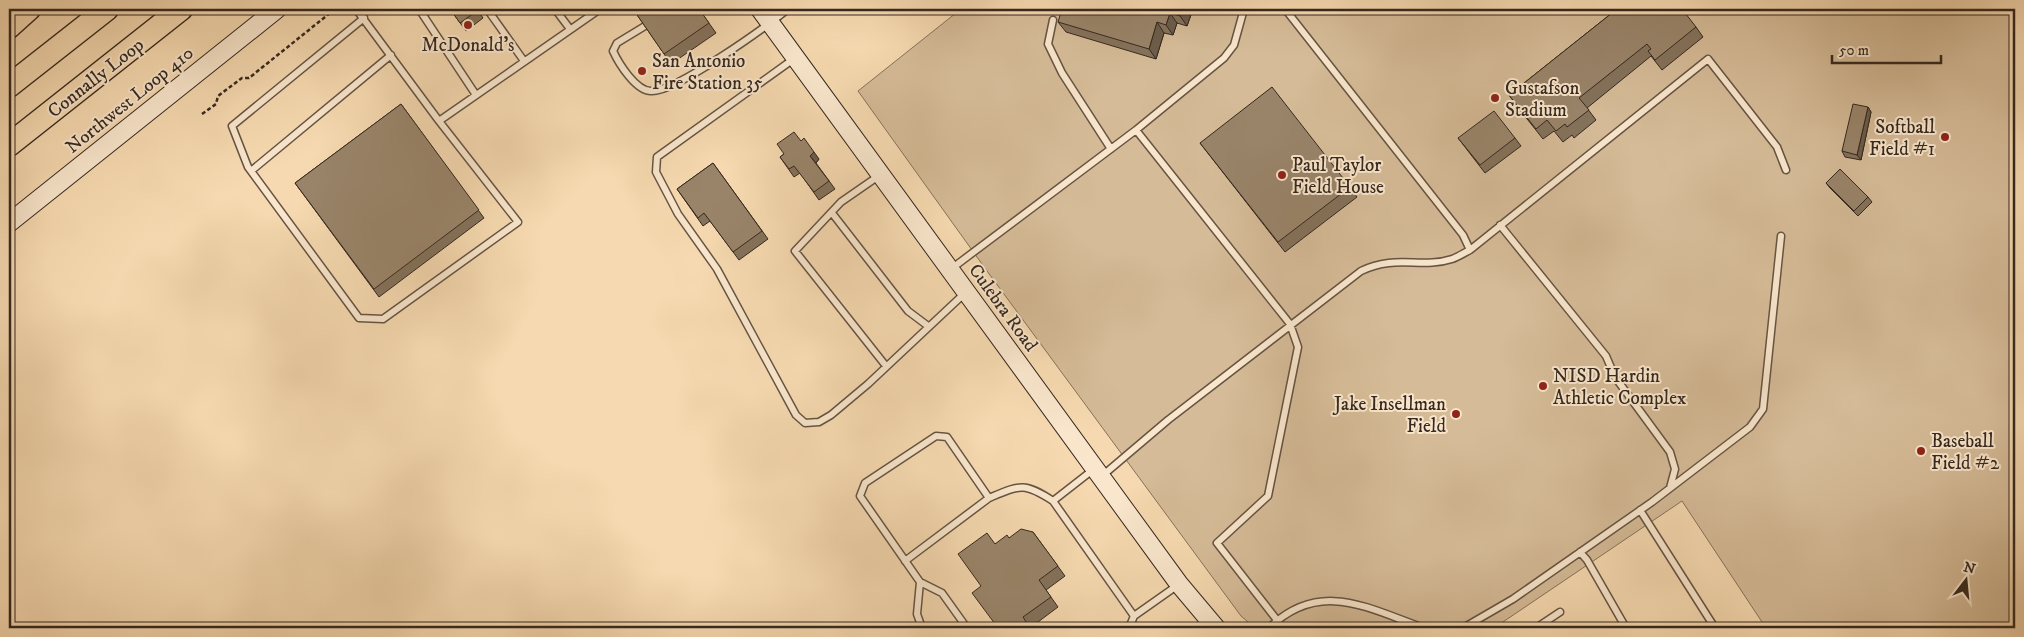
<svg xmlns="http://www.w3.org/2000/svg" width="2024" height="637" font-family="'IM FELL DW Pica',serif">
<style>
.green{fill:#d5bb97;stroke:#85725b}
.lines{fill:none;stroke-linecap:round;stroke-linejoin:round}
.service-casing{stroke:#655443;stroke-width:9}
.secondary-casing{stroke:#35281f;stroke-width:20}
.motorway-casing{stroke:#35281f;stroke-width:25}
.path{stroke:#35281f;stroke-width:2.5;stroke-dasharray:4 2.5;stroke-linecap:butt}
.service{stroke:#f9e6cc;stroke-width:6}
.secondary{stroke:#f9e6cc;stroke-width:18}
.motorway{stroke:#f6d9b0;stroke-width:22}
.wall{fill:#84725b;stroke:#35281f}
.shaded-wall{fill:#6b5c4a;stroke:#35281f}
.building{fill:#99846a;stroke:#35281f}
.poi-dot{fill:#8f2418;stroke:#f9e6cc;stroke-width:2}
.labels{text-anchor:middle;stroke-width:4;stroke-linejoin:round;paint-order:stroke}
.poi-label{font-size:19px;fill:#35281f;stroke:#f9e6cc;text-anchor:start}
.street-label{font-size:19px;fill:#35281f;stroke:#f9e6cc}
</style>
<rect width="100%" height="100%" fill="#f6d9b0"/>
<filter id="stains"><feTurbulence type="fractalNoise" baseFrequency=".004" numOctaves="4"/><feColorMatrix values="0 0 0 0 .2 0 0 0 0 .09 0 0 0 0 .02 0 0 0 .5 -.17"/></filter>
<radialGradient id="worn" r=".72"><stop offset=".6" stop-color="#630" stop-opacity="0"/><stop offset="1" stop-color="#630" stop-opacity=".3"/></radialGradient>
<path class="green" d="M961,9H2015V628H1766L1682,501L1494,628H1255L1241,616L987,271L858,91Z"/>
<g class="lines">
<defs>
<path id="service" d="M356,9L439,121L600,9
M419,9L476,95
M487,9L524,61
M555,9L570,29
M1285,9L1463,235L1470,250
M364,18L232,126L248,167L359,318L383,319L518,222L439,121
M1053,20L1048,44L1062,73L1111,149
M645,26L617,43L613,51C619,64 636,91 651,91C675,93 767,26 788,9
M795,58L657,157L656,172L678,214L717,269L796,415L805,423L819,422L831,415L868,384L965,293
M1136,130L1290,324L1298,347L1268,496L1217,543L1277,620
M251,171L391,55
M880,175L841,202L795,251L886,366
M832,213L908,311L928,326
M1500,225L1606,356L1615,377L1670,452L1675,469L1670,488
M951,269L1136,130L1224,58L1234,45L1244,9
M1102,476L1168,420L1361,271C1396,254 1421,269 1452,259C1458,257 1464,253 1470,250L1708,59L1777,147L1786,170
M1053,501L1094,469
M1640,510L1715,628
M1580,552L1587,560L1626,628
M905,561L989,498
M920,582L942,593L967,628
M922,628L917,614L920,582L860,496L865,483L936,436L947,437L989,498C1020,485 1024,482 1053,501L1134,616L1178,585
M1129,628L1134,616
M1269,628C1320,579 1367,608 1424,628
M1463,628L1513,599L1652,502L1750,427L1763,409L1781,236
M1536,628L1560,612"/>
<path id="secondary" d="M760,9L1179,584L1216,628
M9,223L277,9"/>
<path id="motorway" d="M9,27L29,9
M9,86L107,9
M9,145L181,9"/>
</defs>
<use href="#service" class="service-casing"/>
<use href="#secondary" class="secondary-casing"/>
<use href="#motorway" class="motorway-casing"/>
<path class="path" d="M202,114L216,104L218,96L242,78H249L335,9"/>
<use href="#service" class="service"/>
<use href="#secondary" class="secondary"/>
<use href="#motorway" class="motorway"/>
</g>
<path class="wall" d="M450,9L478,10L483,18L466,31Z
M633,9H699L716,33L671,64Z
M1193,9L1187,26L1177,23L1173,35L1164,33L1156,59L1066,32L1058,22Z
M1617,9L1696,27L1703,37L1662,70L1651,56L1587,108L1596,120L1574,138L1572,135L1563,142L1554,131L1543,139L1516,105L1509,95Z
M401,104L484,218L379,297L295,183Z
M1868,107L1871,112L1861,160L1845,157L1842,151Z
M1458,138H1515L1521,146L1485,173Z
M801,141L819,159L816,163L835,189L819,200L800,173L794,177L780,157Z
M1200,143L1350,187L1357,197L1285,252Z
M713,163L768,239L739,260L710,221L703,226L677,189Z
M1826,183L1868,197L1872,202L1858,216L1830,188Z
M1033,532L1065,576L1046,590L1058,607L1030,628L981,586L995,544L1009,538Z"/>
<path class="shaded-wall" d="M1182,9H1193L1187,26L1180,16Z
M1170,13L1177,23L1173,35L1166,25Z
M1157,22L1164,33L1156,59L1149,49Z
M1868,107L1871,112L1861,160L1857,155Z
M814,152L819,159L816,163L810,156Z"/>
<path class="building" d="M450,9H477L478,10L460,23Z
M633,9H699L709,23L664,54Z
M1062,9H1182L1180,16L1170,13L1166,25L1157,22L1149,49L1058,22Z
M1617,9H1682L1696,27L1655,60L1648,51L1651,49L1647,44L1579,98L1589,110L1567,127L1565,124L1556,131L1547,120L1536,129L1509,95Z
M1272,87L1350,187L1278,242L1200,143Z
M401,104L479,210L374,289L295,183Z
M1853,104L1868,107L1857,155L1842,151Z
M1494,111L1515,138L1480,165L1458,138Z
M794,132L801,141L804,138L814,152L810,156L829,181L814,192L794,166L789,169L780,157L784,154L777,144Z
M713,163L762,231L733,252L704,213L698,218L677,189Z
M1840,169L1868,197L1854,211L1826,183Z
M1021,529L1033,532L1058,566L1039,580L1051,597L1023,617L1030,628H998L972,593L981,586L958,554L987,533L995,544L1007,535L1009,538Z"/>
<g class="poi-dot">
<circle cx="468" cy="25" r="5"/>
<circle cx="642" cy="71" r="5"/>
<circle cx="1495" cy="98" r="5"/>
<circle cx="1945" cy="137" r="5"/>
<circle cx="1282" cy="175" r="5"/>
<circle cx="1543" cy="386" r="5"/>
<circle cx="1456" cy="414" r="5"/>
<circle cx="1921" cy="451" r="5"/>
</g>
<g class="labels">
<g class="poi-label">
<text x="468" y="51" text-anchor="middle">McDonald's</text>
<text x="652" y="67">San Antonio<tspan x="652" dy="22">Fire Station 35</tspan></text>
<text x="1505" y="94">Gustafson<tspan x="1505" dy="22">Stadium</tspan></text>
<text x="1935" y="133" text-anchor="end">Softball<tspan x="1935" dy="22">Field #1</tspan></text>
<text x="1292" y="171">Paul Taylor<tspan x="1292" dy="22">Field House</tspan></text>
<text x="1553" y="382">NISD Hardin<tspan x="1553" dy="22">Athletic Complex</tspan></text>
<text x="1446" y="410" text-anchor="end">Jake Insellman<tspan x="1446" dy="22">Field</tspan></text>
<text x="1931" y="447">Baseball<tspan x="1931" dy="22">Field #2</tspan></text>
</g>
<g class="street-label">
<text transform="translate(95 77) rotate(-38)" y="7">Connally Loop</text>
<text transform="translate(129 99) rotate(-39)" y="7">Northwest Loop 410</text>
<text transform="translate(1004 307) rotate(54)" y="7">Culebra Road</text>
</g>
</g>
<rect width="2024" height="637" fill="none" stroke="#f6d9b0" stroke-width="30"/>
<rect x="10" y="10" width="2004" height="617" fill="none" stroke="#35281f" stroke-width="2.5"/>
<rect x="15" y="15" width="1994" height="607" fill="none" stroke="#35281f"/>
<g transform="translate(1966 580) rotate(16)" stroke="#f9e6cc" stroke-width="4" paint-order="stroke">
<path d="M0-4L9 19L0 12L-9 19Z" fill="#35281f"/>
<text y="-8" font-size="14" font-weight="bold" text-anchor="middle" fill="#35281f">N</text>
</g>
<path d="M1832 55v8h109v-8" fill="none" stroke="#35281f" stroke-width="2.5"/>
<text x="1839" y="55" font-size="15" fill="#35281f" stroke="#f9e6cc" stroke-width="4" paint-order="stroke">50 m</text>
<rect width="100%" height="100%" filter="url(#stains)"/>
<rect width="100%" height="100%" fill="url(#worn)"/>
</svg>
